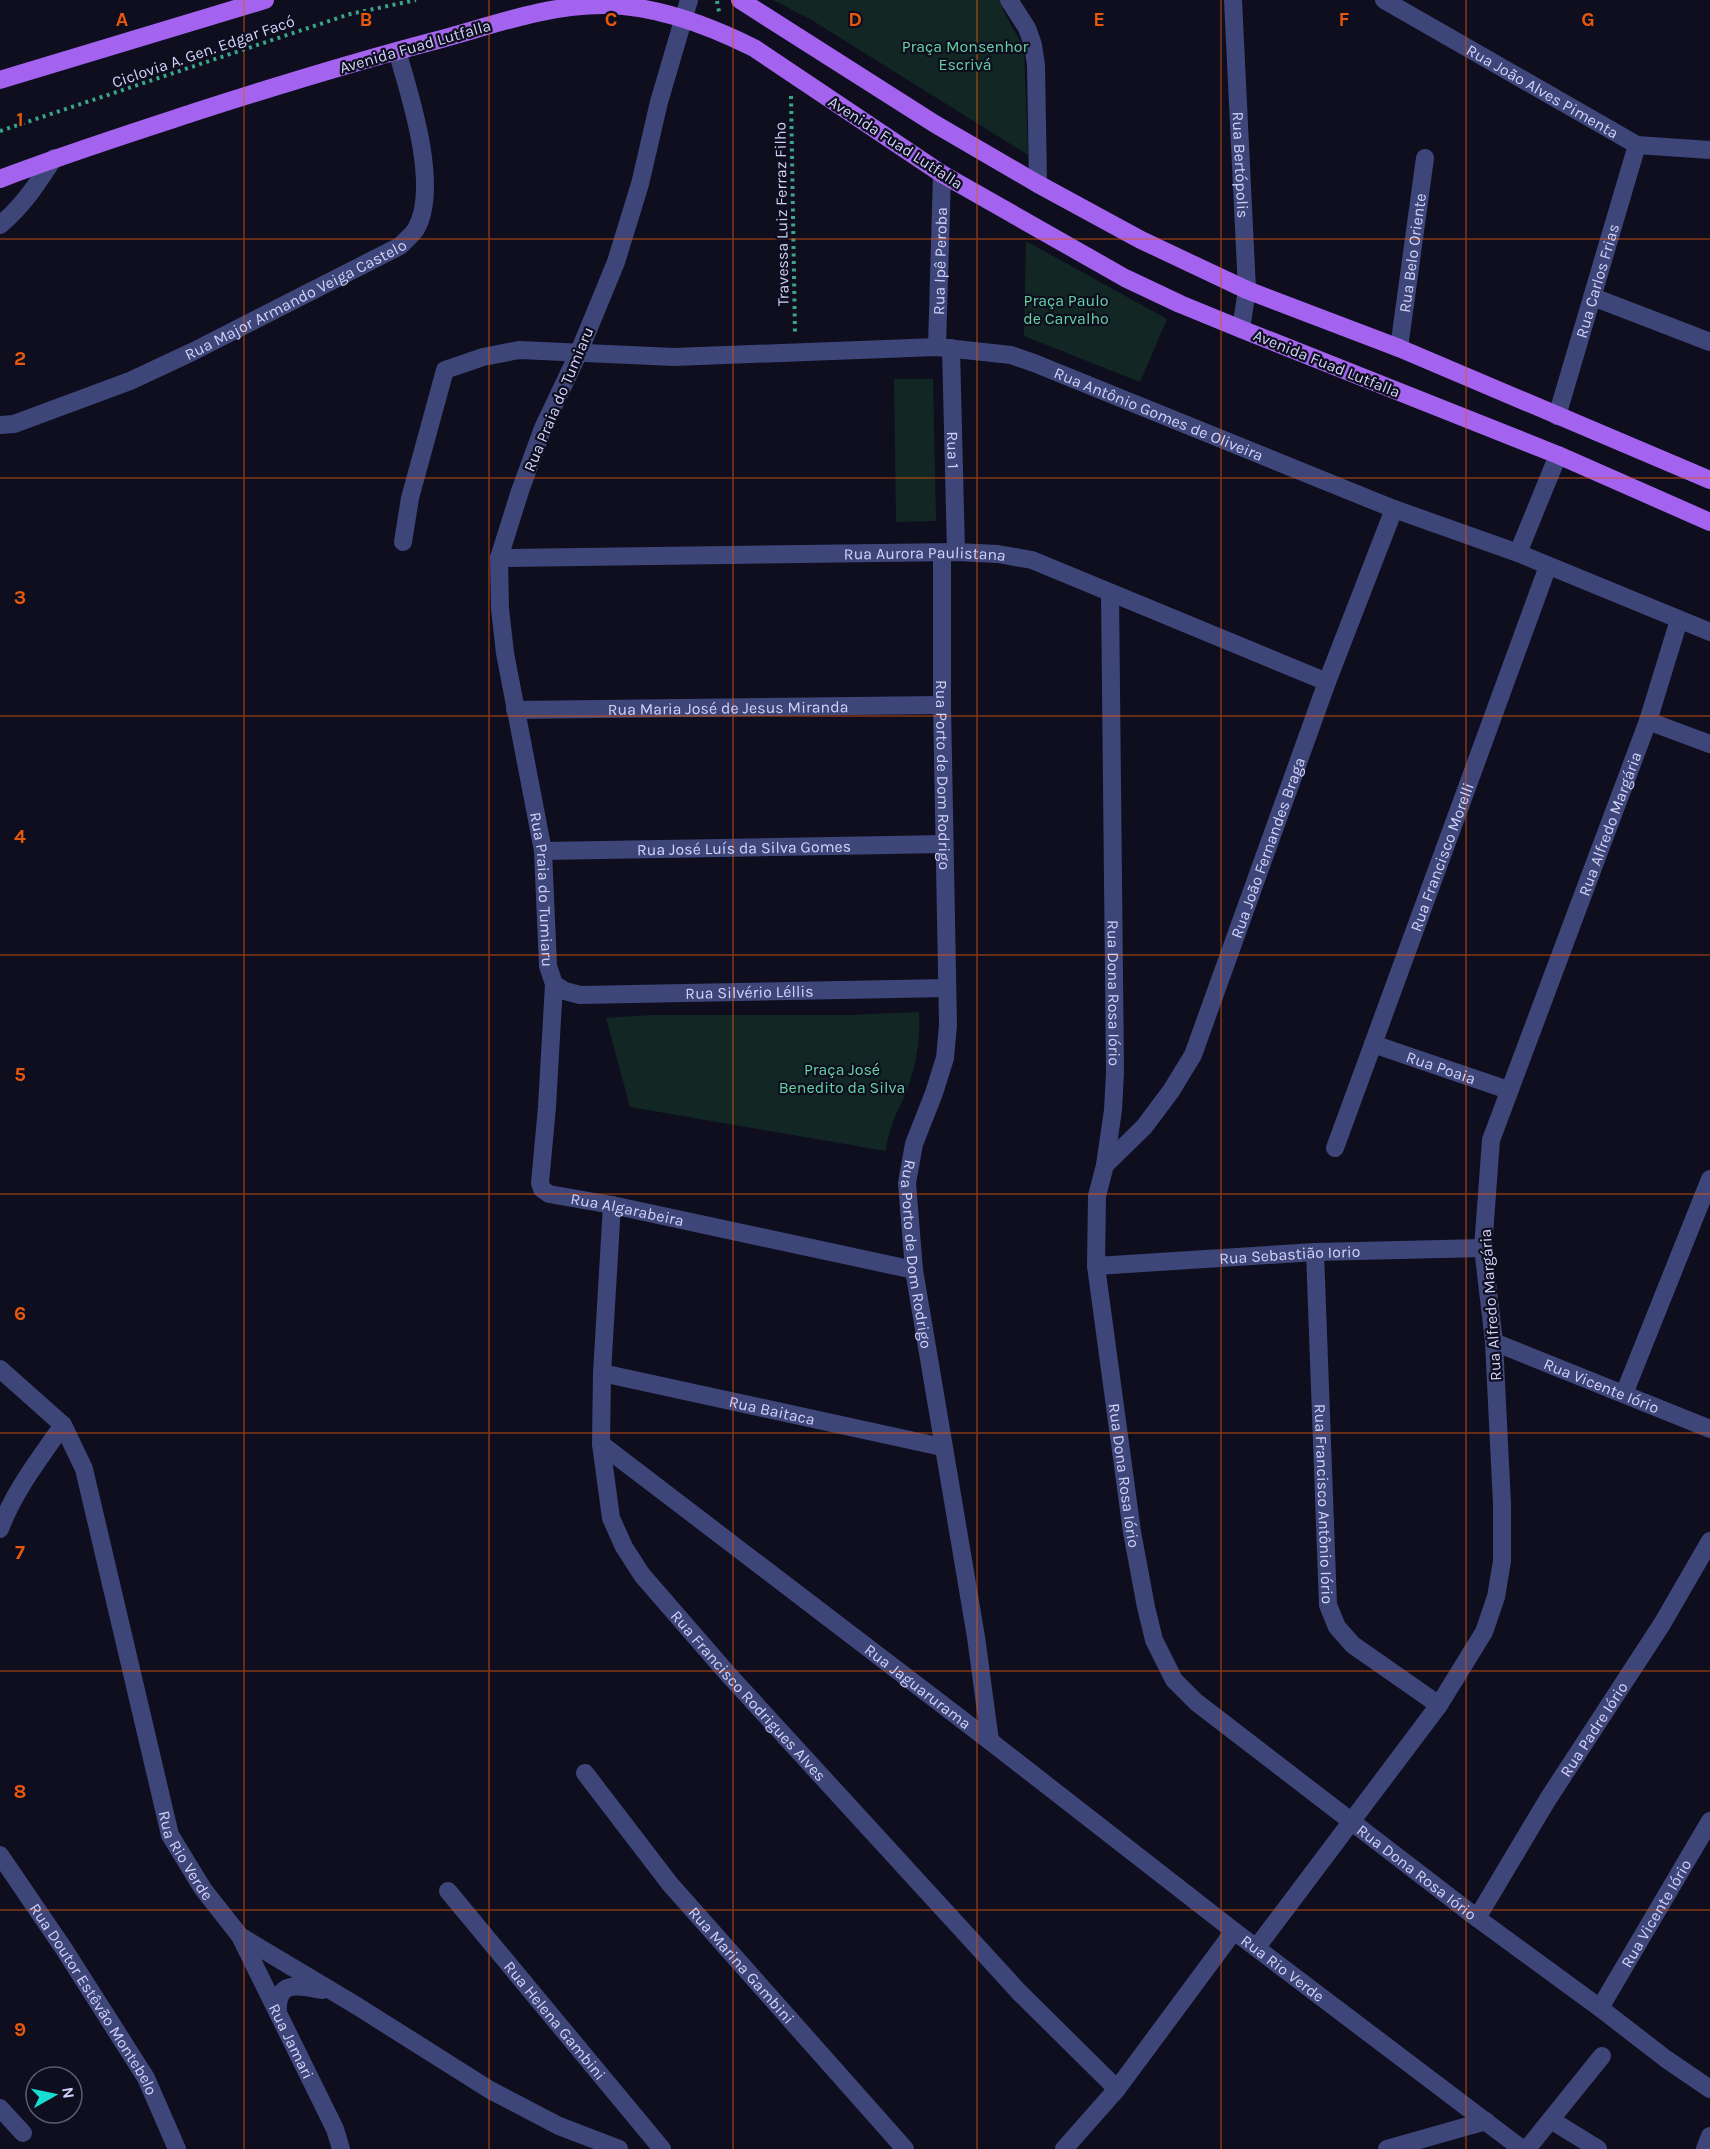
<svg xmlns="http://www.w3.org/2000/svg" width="1710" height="2149" font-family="Karla,sans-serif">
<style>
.green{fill:#122723}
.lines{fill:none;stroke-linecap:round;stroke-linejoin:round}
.path{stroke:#3aa48c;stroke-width:4;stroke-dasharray:3 4.5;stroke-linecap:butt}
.minor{stroke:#3e4578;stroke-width:18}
.major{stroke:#a363ee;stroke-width:18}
.grid{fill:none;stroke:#e8590c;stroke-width:1.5;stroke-opacity:0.55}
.labels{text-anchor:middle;stroke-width:4.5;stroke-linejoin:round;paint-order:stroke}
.street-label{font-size:16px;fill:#d0d2fa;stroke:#0e0e1e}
.park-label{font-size:16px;fill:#65d1a4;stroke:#0e0e1e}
.grid-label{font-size:20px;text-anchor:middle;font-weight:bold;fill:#e8590c;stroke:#0e0e1e;stroke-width:4.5;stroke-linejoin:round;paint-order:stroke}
</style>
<rect width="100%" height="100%" fill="#0e0e1e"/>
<path class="green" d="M773,0H1002L1003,10L1024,48L1028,155L810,19Z
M1026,241L1167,319L1140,382L1024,336Z
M894,379H933L936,521L896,522Z
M919,1012C921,1037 916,1066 907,1090C898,1111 888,1128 886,1151L630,1107L606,1018L652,1015H847Z"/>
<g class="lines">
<path class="path" d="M717,1L719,12
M791,96L795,334
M0,131L350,14L416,0"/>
<g class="minor">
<path id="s1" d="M689,0L659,102L640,184L616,262L579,352L543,428L520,491L499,558L500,609L505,653L543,851L548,966L554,984L547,1107L540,1183L542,1189L549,1194L612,1205L914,1270"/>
<path d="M1009,0L1027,28L1033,45L1036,65L1038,184"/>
<path id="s2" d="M1233,0L1247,290L1241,329"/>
<path id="s3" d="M1384,0L1637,145L1710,150"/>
<path d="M0,225C23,206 38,183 54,158"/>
<path d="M1593,297L1710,342"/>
<path id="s4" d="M937,347L942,174"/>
<path id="s5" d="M951,348L956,552"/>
<path id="s6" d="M1399,348L1425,158"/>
<path id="s7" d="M1557,416L1637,145"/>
<path id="s8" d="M0,425L14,424L130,381L192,352L400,246C405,241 412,235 416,229C440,187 410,95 397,51"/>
<path id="s9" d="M403,542L410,498L445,370L483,357L519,350L674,357L937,347L1011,355L1034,363L1394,509L1518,553L1710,632"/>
<path id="s10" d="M942,553V705L948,1025L945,1058L934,1093L914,1144L907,1183L914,1270L976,1637L990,1741"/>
<path d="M1518,553L1558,455"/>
<path id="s11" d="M499,558L956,552L998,554L1032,560L1327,682"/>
<path id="s12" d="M1110,593L1115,1072L1113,1110L1105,1165L1097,1196L1096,1266L1132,1532L1146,1607L1154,1640L1174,1680L1196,1702L1477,1918L1600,2008L1666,2059L1710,2089"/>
<path id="s13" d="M515,710L942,705"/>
<path d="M1648,721L1710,744"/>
<path id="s14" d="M543,851L944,844"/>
<path id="s15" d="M554,984L565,991L580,995L947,988"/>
<path id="s16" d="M1373,1044L1508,1090"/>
<path id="s17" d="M1335,1148L1548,566"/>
<path id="s18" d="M1105,1165L1144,1127L1171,1091L1193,1055L1327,682L1394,509"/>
<path id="s19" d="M612,1205L602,1373L601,1444L611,1518L624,1547L642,1575L727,1673L1019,1992L1117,2089"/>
<path id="s20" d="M1315,1252L1328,1605L1337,1627L1353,1645L1439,1705"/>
<path id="s21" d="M1096,1266L1315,1252L1483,1248"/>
<path id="s22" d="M1494,1342L1710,1429"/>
<path id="s23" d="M0,1369L63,1425L84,1469L170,1835L203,1889L240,1936L357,2006L490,2090L559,2126L619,2149"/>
<path id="s24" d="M602,1373L942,1447"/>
<path d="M1624,1394L1710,1179"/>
<path id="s25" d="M601,1444L990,1741L1234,1931L1522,2149"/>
<path d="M0,1529C14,1491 40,1458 63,1425"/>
<path id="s26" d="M585,1773L670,1884L905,2149"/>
<path id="s27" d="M0,1855L64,1949L146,2078L177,2149"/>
<path id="s28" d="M448,1891L662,2149"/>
<path id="s29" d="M1477,1918L1548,1799L1662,1624L1710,1541"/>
<path id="s30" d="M240,1936L335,2129L341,2149"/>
<path id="s31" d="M1257,1947L1439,1705L1484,1632L1496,1597L1502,1561V1504L1494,1342L1483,1248L1491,1140L1648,721L1679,620"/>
<path id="s32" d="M1600,2008L1710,1821"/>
<path d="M278,2013C276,1980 297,1985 322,1990"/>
<path d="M0,2108L23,2133"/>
<path d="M1551,2120L1598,2149"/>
<path d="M1064,2149L1117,2089L1234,1931"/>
<path d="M1387,2149L1486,2121"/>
<path d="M1527,2149L1602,2056"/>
<path d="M1705,2149L1710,2136"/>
</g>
<path class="major" d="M740,0L935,124L1038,184L1141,240L1247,290L1399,348L1710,480
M0,80L265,0
M0,179C65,154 132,133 198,111C276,86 354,62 434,41C491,26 547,4 607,5C658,6 708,25 754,48L942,174L1125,278L1180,304L1241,329L1558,455L1710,522"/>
</g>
<path class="grid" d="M244,0V2149M489,0V2149M733,0V2149M977,0V2149M1221,0V2149M1466,0V2149M0,239H1710M0,478H1710M0,716H1710M0,955H1710M0,1194H1710M0,1433H1710M0,1671H1710M0,1910H1710"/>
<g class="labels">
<g class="street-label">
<text transform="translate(415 46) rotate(-16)" y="6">Avenida Fuad Lutfalla</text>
<text transform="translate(203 51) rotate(-19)" y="6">Ciclovia A. Gen. Edgar Facó</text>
<text dy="6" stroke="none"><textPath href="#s3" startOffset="183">Rua João Alves Pimenta</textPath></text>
<text transform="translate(896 142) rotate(33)" y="6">Avenida Fuad Lutfalla</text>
<text dy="6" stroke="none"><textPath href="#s2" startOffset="165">Rua Bertópolis</textPath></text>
<text transform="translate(781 214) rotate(-91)" y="6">Travessa Luiz Ferraz Filho</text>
<text dy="6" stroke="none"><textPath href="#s6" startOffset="96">Rua Belo Oriente</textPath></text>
<text dy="6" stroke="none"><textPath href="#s4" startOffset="86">Rua Ipê Peroba</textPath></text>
<text dy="6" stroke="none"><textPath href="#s7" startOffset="141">Rua Carlos Frias</textPath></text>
<text dy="6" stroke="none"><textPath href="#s8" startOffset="322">Rua Major Armando Veiga Castelo</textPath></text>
<text transform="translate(1327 363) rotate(22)" y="6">Avenida Fuad Lutfalla</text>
<text transform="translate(558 399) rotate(-67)" y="6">Rua Praia do Tumiaru</text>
<text dy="6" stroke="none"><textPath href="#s9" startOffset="906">Rua Antônio Gomes de Oliveira</textPath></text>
<text dy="6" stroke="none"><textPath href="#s5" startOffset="102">Rua 1</textPath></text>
<text dy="6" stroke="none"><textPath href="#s11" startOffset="426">Rua Aurora Paulistana</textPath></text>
<text dy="6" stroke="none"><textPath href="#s13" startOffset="213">Rua Maria José de Jesus Miranda</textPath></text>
<text dy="6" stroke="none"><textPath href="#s10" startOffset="222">Rua Porto de Dom Rodrigo</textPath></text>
<text dy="6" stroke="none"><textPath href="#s31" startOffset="1222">Rua Alfredo Margária</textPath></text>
<text dy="6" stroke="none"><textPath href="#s14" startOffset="201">Rua José Luís da Silva Gomes</textPath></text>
<text dy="6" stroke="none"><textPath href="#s18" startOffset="362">Rua João Fernandes Braga</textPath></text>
<text dy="6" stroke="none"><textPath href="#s17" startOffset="310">Rua Francisco Morelli</textPath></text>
<text dy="6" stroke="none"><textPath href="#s1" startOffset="926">Rua Praia do Tumiaru</textPath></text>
<text dy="6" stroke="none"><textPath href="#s15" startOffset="198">Rua Silvério Léllis</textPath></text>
<text dy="6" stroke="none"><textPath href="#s12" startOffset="400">Rua Dona Rosa Iório</textPath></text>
<text dy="6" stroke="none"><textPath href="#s16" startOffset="72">Rua Poaia</textPath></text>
<text dy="6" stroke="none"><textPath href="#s1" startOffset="1316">Rua Algarabeira</textPath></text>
<text dy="6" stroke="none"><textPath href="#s10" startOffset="708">Rua Porto de Dom Rodrigo</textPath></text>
<text dy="6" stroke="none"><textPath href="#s21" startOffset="194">Rua Sebastião Iorio</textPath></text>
<text transform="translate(1490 1305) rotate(-94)" y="6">Rua Alfredo Margária</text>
<text dy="6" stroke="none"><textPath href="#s22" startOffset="116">Rua Vicente Iório</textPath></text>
<text dy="6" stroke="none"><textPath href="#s24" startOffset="174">Rua Baitaca</textPath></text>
<text dy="6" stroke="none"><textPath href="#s12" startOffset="886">Rua Dona Rosa Iório</textPath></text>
<text dy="6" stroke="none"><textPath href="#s20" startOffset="252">Rua Francisco Antônio Iório</textPath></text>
<text dy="6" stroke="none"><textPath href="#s25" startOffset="399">Rua Jaguarurama</textPath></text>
<text dy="6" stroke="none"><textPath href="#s19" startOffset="540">Rua Francisco Rodrigues Alves</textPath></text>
<text dy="6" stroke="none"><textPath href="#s29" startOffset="222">Rua Padre Iório</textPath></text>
<text dy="6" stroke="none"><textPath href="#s23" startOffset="534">Rua Rio Verde</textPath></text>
<text dy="6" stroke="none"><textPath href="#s12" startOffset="1408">Rua Dona Rosa Iório</textPath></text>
<text dy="6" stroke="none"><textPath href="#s32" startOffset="110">Rua Vicente Iório</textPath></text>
<text dy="6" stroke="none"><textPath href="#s26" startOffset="248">Rua Marina Gambini</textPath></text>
<text dy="6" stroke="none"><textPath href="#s25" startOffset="860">Rua Rio Verde</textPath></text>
<text dy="6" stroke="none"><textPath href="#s27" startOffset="172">Rua Doutor Estêvão Montebelo</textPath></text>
<text dy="6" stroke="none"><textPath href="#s28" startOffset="168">Rua Helena Gambini</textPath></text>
<text dy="6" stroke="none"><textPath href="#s30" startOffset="117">Rua Jamari</textPath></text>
</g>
<g class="park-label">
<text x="965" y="52">Praça Monsenhor<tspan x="965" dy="18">Escrivá</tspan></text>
<text x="1066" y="306">Praça Paulo<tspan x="1066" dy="18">de Carvalho</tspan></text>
<text x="842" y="1075">Praça José<tspan x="842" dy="18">Benedito da Silva</tspan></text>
</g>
</g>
<g class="grid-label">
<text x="122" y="26">A</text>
<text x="366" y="26">B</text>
<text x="611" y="26">C</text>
<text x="855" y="26">D</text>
<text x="1099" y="26">E</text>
<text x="1344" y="26">F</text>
<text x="1588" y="26">G</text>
<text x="20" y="126">1</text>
<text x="20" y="365">2</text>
<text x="20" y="604">3</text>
<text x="20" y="843">4</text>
<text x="20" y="1081">5</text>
<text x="20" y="1320">6</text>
<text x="20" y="1559">7</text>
<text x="20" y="1798">8</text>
<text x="20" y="2036">9</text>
</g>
<g transform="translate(54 2095) rotate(81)"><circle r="28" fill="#0e0e1e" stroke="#5c5c76" stroke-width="1.5"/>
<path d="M0-4.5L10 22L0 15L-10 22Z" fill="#18ded1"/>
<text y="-9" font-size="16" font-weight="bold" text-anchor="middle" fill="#d0d2fa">N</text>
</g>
</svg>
